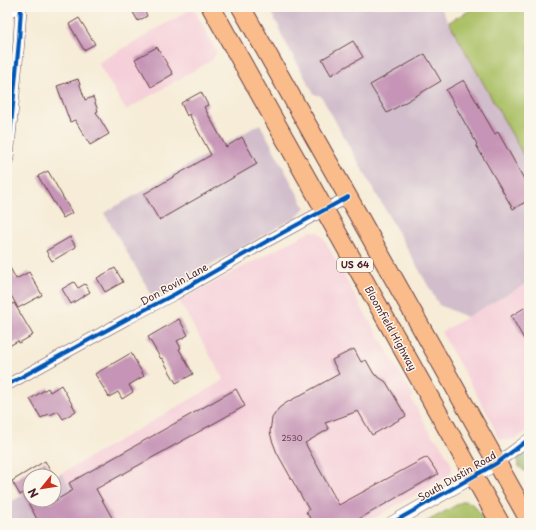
<svg xmlns="http://www.w3.org/2000/svg" width="536" height="530" font-family="'Playpen Sans',sans-serif">
<style>
.built{fill:#f5cfd9}
.industrial{fill:#d1bdcb}
.green{fill:#aac065;stroke:#7a7048}
.forest{fill:#87a65a;stroke:#686242}
.building{fill:#c694b6}
.lines{fill:none;stroke-linecap:round;stroke-linejoin:round}
.minor-casing{stroke:#643e45;stroke-width:12}
.tertiary-casing{stroke:#643e45;stroke-width:14}
.trunk-casing{stroke:#643e45;stroke-width:20}
.minor{stroke:#fff;stroke-width:11}
.tertiary{stroke:#fff;stroke-width:13}
.trunk{stroke:#fabc8b;stroke-width:18}
.cycleway-casing{stroke:#fbf7ec;stroke-width:6}
.cycleway{stroke:#0057b8;stroke-width:4}
.labels{text-anchor:middle;stroke-width:3;stroke-linejoin:round;paint-order:stroke}
.number-label{font-size:8px;fill:#693c4e}
.shield{fill:#fbf7ec;stroke:#7f6065;stroke-width:1}
.shield-label{font-size:9px;font-weight:bold;fill:#4a1f2b}
.street-label{font-size:10px;fill:#4a1f2b;stroke:#fbf7ec}
</style>
<rect width="100%" height="100%" fill="#fbf7ec"/>
<filter id="ink" filterUnits="userSpaceOnUse"><feTurbulence type="fractalNoise" baseFrequency=".025" numOctaves="2"/><feDisplacementMap in="SourceGraphic" scale="8" xChannelSelector="R" yChannelSelector="G"/><feConvolveMatrix kernelMatrix="1 2 1 2 8 2 1 2 1" color-interpolation-filters="sRGB"/></filter>
<filter id="wash" filterUnits="userSpaceOnUse"><feTurbulence type="fractalNoise" baseFrequency=".012" numOctaves="4" result="noise"/><feDisplacementMap in="SourceGraphic" scale="16" xChannelSelector="R" yChannelSelector="G"/><feGaussianBlur stdDeviation="0.9" result="paint"/><feColorMatrix in="noise" values="0 0 0 0 0 0 0 0 0 0 0 0 0 0 0 0 0 1.4 0 .05"/><feComposite in="paint" operator="in"/></filter>
<g filter="url(#wash)">
<rect width="100%" height="100%" fill="#f6ecd7"/>
<path class="built" d="M193,8L217,52L212,60L126,110L98,63Z
M311,231L318,232L323,237L360,305L414,396L411,398L432,436L439,442L451,463L452,470L448,476L366,523H90L62,473L224,380L179,301Z
M529,282V430L516,439L508,440H504L500,439L497,436L490,418L441,332Z"/>
<path class="industrial" d="M268,7H440L529,165V282L467,317L439,305L321,96L314,94L281,34L279,27Z
M260,124L305,208L303,209L298,216L153,297L104,213Z
M62,473L90,523H7V504L30,491V500H54V478Z"/>
<path class="green" d="M476,7H529V165L449,22Z
M465,501C476,503 480,514 485,523H424L462,502Z"/>
<path class="forest" d="M529,449V473C523,471 513,464 519,457C521,454 526,451 529,449Z"/>
<g id="blocks">
<path class="building" d="M130,7H143L147,16L138,21Z
M79,18L95,44L84,50L69,24Z
M353,41L363,57L331,75L322,59Z
M157,47L173,74L151,87L135,59Z
M425,54L441,81L387,113L370,85Z
M78,79L85,100L93,97L98,111L96,112L109,134L90,145L75,120L70,122L57,86Z
M464,80L495,134L498,132L529,188V200L513,209L476,145L477,144L446,90Z
M201,92L208,105L204,107L226,147L242,137L257,164L159,220L144,194L211,155L189,114L187,116L181,103Z
M48,171L72,213L63,218L38,176Z
M70,237L76,247L52,261L46,251Z
M7,262L16,279L29,272L42,295L18,308L7,288Z
M115,268L123,282L105,292L97,278Z
M74,282L78,288L85,284L90,292L71,304L62,289Z
M14,303L33,335L19,343L18,341L7,347V322L11,320L7,313V307Z
M529,305V348L511,316Z
M179,319L188,335L177,341L181,348L179,349L193,374L176,383L162,358L161,359L148,337Z
M354,349L361,362L366,360L374,374L386,382L406,416L372,435L358,411L325,423L329,429L305,443L339,505L427,457L438,474L352,523H313L306,512L309,510L277,453L272,440L270,432L272,418L279,408L286,403L339,374L332,360Z
M131,353L144,376L129,385L133,392L122,399L118,392L109,397L95,374Z
M61,385L76,411L63,419L58,411L50,415L49,414L41,418L30,399L48,388L50,392Z
M236,389L245,406L96,489L115,523H39L23,493L20,495L12,481L45,461L54,476H30V500H48L50,504L73,490L69,483Z"/>
</g>
</g>
<g filter="url(#ink)">
<use href="#blocks" fill-opacity="0" stroke="#643e45" stroke-width="1"/>
<g class="lines">
<defs>
<path id="minor" d="M7,13L17,7
M7,161L8,158L19,41L21,7
M7,385L127,319L175,294L262,244L348,197
M497,463L529,439"/>
<path id="tertiary" d="M392,523L497,463"/>
<path id="trunk" d="M211,7L500,523
M241,7L348,197L529,520"/>
</defs>
<use href="#minor" class="minor-casing"/>
<use href="#tertiary" class="tertiary-casing"/>
<use href="#trunk" class="trunk-casing"/>
<use href="#minor" class="minor"/>
<use href="#tertiary" class="tertiary"/>
<use href="#trunk" class="trunk"/>
<defs>
<path id="cycleway" d="M7,161L8,158L19,41L21,7
M7,385L127,319L175,294L262,244L348,197
M392,523L497,463L529,439"/>
</defs>
<use href="#cycleway" class="cycleway-casing"/>
<use href="#cycleway" class="cycleway"/>
</g>
</g>
<g class="labels">
<g class="number-label">
<text x="292" y="441">2530</text>
</g>
<rect class="shield" x="337" y="258" width="36" height="14" rx="3"/>
<g class="shield-label">
<text x="355" y="268">US 64</text>
</g>
<g class="street-label">
<text transform="translate(174 284) rotate(-29)" y="4">Don Rovin Lane</text>
<text transform="translate(391 328) rotate(61)" y="4">Bloomfield Highway</text>
<text transform="translate(457 476) rotate(-30)" y="4">South Dustin Road</text>
</g>
</g>
<rect width="536" height="530" fill="none" stroke="#fbf7ec" stroke-width="24"/>
<g transform="translate(42 488) rotate(240)"><circle r="19" fill="#fbf7ec" stroke="#b4a19f"/>
<path d="M0-3L7 15L0 10L-7 15Z" fill="#c8321e"/>
<text y="-6" font-size="11" font-weight="bold" text-anchor="middle" fill="#4a1f2b">N</text>
</g>
</svg>
